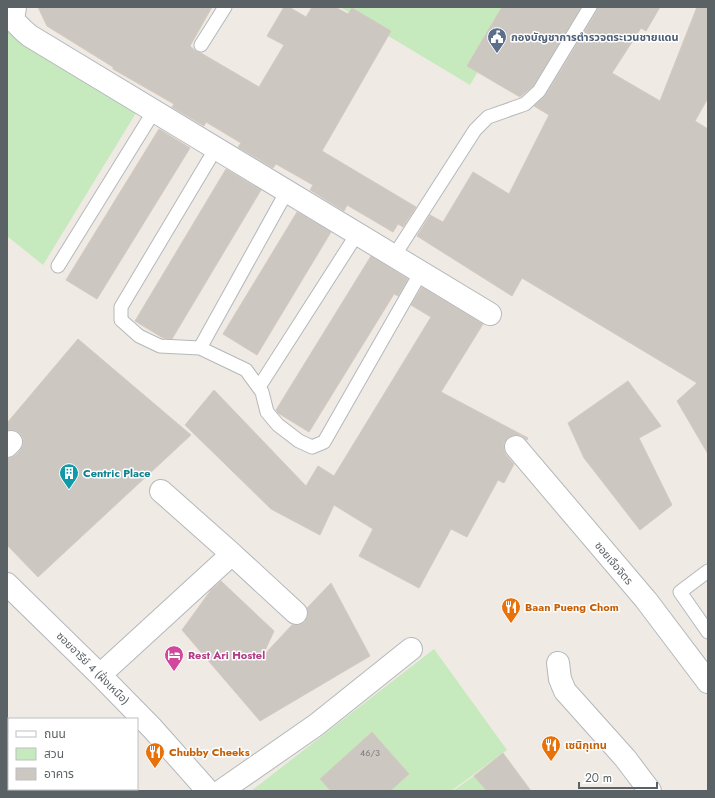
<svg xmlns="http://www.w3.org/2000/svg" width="715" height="798" font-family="Jost,'Noto Sans Thai',sans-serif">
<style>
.green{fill:#c6eabd}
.building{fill:#cdc7c2;stroke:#d5cac0}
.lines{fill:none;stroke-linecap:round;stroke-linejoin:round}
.lane-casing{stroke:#b4b8bc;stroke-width:15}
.street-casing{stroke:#b4b8bc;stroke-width:24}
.lane{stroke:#fff;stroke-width:13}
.street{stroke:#fff;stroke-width:22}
.labels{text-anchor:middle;stroke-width:3;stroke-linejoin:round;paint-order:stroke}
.number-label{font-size:9px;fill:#787b7c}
.service-label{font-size:11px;font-weight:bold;fill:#4e5e75;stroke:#fff;text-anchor:start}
.culture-label{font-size:11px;font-weight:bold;fill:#0d838f;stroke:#fff;text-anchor:start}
.street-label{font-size:11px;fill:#5b6265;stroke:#fff}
.food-label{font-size:11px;font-weight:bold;fill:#c56008;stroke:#fff;text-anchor:start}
.hotel-label{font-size:11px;font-weight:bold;fill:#b23c85;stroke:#fff;text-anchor:start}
</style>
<rect width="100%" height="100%" fill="#efeae3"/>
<path class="green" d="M340,7H516L470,85Z
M7,31L136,113L43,265L7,236Z
M434,649L507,750L451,791H251Z
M489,765V791H453Z"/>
<path class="building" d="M38,7H212L190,46L197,52L201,53L259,87L284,45L267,36L284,7H289L306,17L312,7H335L348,14L352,8L391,31L322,151L416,207L403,227L398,224L393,232L347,205L344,211L310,190L313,185L276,164L273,168L238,147L241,143L206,122L204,126L172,107L174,104L113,69V67L47,26Z
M502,7H581L533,86L520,97L467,66Z
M598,7H660L646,31L641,28L612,73L660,101L697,7H708V98L695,121L708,129V454L677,401L697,383L522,278L512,296L417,236L430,215L443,222L473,172L509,194L549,115L534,106L546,95L597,11Z
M159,129L190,148L97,299L66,280Z
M226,169L261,190L172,339L163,338L135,321Z
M297,212L331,232L257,355L223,334Z
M371,256L408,279L398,296L394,294L309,432L278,413L276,410Z
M422,287L483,324L441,392L528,438L527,440L521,435H514L508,438L504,443V450L506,455L514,464L504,483L498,480L467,537L451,529L419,588L359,556L373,529L334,505L320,535L271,509L185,425L214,390L306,486L318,466L334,476L431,317L411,305Z
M78,339L191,435L38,577L7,545V458H11L16,455L20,451L23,445V438L20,433L14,430H7V423Z
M628,381L661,426L639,438L672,505L640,530L584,458L568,423Z
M221,581L274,631L262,657L292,625H299L305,622L308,615L307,608L331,583L370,656L260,721L182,630L211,590Z
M372,732L409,774L390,791H331L320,779Z
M503,753L531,791H487L474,776Z"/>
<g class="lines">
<defs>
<path id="lane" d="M201,45L225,7
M216,148L121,307V320L139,336L160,346L200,348L246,370L262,392L267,412L278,425L299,441L312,447L324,442L421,272
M394,256L475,130L488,117L525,104L539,91L590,7
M58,266L154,111
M200,348L287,191
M259,387L357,234
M708,571L680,592L708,632"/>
<path id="street" d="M15,7L13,20L24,31L30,36L490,314
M7,446L11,442
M516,447L646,600L708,682
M161,491L232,554
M7,584L100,675L152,728L208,791
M558,663L560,679L565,691L625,758L650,791
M100,675L232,554L296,613
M221,791L316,725L411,649"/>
</defs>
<use href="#lane" class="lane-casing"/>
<use href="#street" class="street-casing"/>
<use href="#lane" class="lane"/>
<use href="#street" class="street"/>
</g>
<defs>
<symbol id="civic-pin" viewBox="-11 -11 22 30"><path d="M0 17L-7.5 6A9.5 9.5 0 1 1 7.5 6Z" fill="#5c6f8a" stroke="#fff"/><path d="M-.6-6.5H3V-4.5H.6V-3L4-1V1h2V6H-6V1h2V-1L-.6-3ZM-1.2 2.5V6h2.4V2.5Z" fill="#fff"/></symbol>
<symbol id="building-pin" viewBox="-11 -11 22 30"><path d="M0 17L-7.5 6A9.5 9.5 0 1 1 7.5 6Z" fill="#0f9aa8" stroke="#fff"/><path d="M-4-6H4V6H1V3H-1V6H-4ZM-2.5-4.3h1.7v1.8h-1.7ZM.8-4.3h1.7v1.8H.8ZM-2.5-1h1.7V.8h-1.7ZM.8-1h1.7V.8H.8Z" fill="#fff"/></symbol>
<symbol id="restaurant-pin" viewBox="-11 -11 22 30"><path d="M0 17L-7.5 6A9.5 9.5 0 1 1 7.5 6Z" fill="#e8710a" stroke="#fff"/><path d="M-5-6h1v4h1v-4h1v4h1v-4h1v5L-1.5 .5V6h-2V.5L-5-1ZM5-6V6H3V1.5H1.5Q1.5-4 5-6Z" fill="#fff"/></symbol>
<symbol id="hotel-pin" viewBox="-11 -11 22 30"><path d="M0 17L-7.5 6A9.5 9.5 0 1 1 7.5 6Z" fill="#d1479c" stroke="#fff"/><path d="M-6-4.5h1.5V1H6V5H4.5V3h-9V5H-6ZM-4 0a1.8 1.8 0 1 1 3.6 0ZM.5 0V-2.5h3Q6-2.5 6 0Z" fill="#fff"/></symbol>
</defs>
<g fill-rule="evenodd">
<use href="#civic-pin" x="486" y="26" width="22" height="30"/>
<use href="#building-pin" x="58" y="462" width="22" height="30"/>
<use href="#restaurant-pin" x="500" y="596" width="22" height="30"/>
<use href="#hotel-pin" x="163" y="644" width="22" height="30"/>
<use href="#restaurant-pin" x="540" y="734" width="22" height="30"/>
<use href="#restaurant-pin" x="144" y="741" width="22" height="30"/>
</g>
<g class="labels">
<g class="number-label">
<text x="370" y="756">46/3</text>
</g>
<g class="service-label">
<text x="511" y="41">กองบัญชาการตำรวจตระเวนชายแดน</text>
</g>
<g class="culture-label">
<text x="83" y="477">Centric Place</text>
</g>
<g class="street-label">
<text transform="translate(614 563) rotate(50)" y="4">ซอยเจือจิตร</text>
<text transform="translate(93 668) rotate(45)" y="4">ซอยอารีย์ 4 (ฝั่งเหนือ)</text>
</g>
<g class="food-label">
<text x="525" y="611">Baan Pueng Chom</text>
<text x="565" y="749">เซนิกุเทน</text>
<text x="169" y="756">Chubby Cheeks</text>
</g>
<g class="hotel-label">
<text x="188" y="659">Rest Ari Hostel</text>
</g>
</g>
<rect width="715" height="798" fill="none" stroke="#5b6265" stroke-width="16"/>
<rect x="8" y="718" width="130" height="72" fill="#ffffff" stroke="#bdc0c1"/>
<rect x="16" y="731" width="20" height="6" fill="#ffffff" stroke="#bdc0c1"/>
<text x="44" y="738" font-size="12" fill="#5b6265">ถนน</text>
<rect x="16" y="748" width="20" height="12" fill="#c6eabd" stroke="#bdc0c1"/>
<text x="44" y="758" font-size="12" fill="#5b6265">สวน</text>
<rect x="16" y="768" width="20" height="12" fill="#cdc7c2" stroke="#bdc0c1"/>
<text x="44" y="778" font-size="12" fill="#5b6265">อาคาร</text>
<path d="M579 782v6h78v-6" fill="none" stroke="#5b6265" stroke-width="2"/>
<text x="585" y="782" font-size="12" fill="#5b6265" stroke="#ffffff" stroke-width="3" paint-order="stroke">20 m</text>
</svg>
